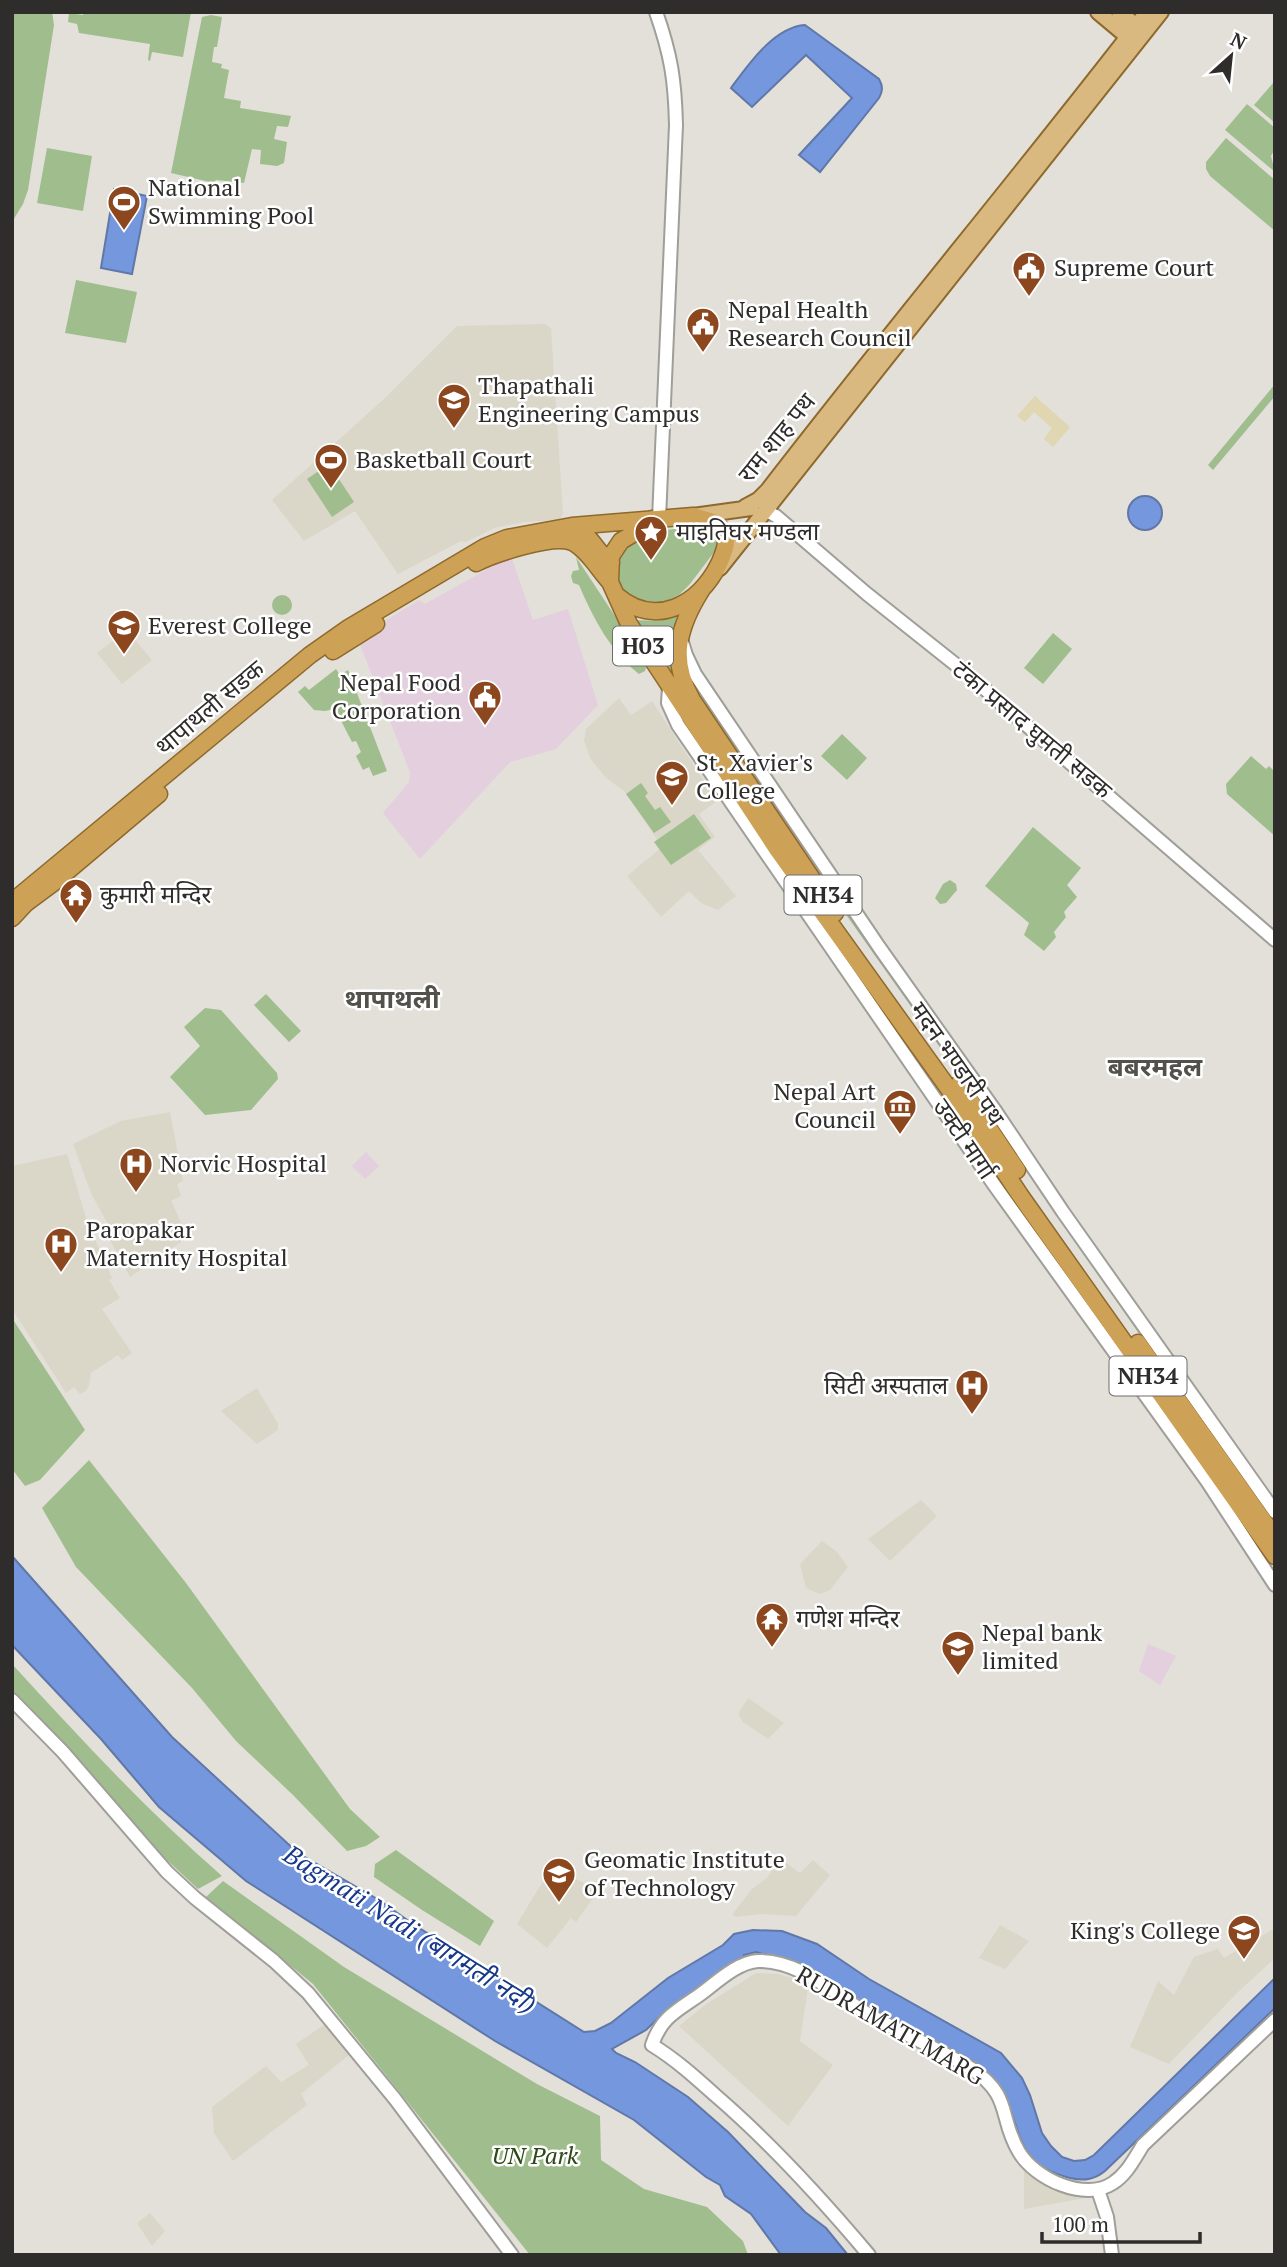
<svg xmlns="http://www.w3.org/2000/svg" width="1287" height="2267" font-family="'PT Serif','Noto Sans Devanagari',serif">
<style>
.commercial{fill:#e3cfde}
.built{fill:#dad6c8}
.green{fill:#a0bd8e}
.sand{fill:#e0d6b1}
.water{fill:#7597dd;stroke:#6077a8;stroke-width:2}
.lines{fill:none;stroke-linecap:round;stroke-linejoin:round}
.tertiary-casing{stroke:#9f9e98;stroke-width:16}
.secondary-casing{stroke:#9f9e98;stroke-width:16}
.primary-casing{stroke:#8e692c;stroke-width:18}
.trunk-casing{stroke:#8e692c;stroke-width:19}
.tertiary{stroke:#fff;stroke-width:12}
.secondary{stroke:#fff;stroke-width:12}
.primary{stroke:#dab980;stroke-width:14}
.trunk{stroke:#cea256;stroke-width:16}
.labels{text-anchor:middle;stroke-width:5;stroke-linejoin:round;paint-order:stroke}
.shield{fill:#fff;stroke:#6d6c6b;stroke-width:2}
.shield-label{font-size:23px;font-weight:bold;fill:#2e2d2b}
.poi-label{font-size:24px;fill:#2e2d2b;stroke:#fff;text-anchor:start}
.street-label{font-size:24px;fill:#2e2d2b;stroke:#fff}
.park-label{font-size:24px;font-style:italic;fill:#2d4917;stroke:#fff}
.neighbourhood-label{font-size:26px;font-weight:bold;fill:#52514b;stroke:#fff}
.water-label{font-size:26px;font-style:italic;fill:#173989;stroke:#fff}
</style>
<rect width="100%" height="100%" fill="#e2e0d9"/>
<path class="commercial" d="M511,556L533,620L568,609L598,705L556,749L510,762L420,859L383,813L409,782L410,772L359,642L367,632L419,600L425,604Z
M366,1152L379,1166L365,1179L352,1166Z
M1148,1644L1176,1656L1160,1685L1139,1671Z"/>
<path class="built" d="M545,324L551,328L563,514L559,520L524,522L494,528L466,542L461,541L398,574L355,511L304,541L272,500L384,399L457,326Z
M127,630L152,660L122,684L97,653Z
M619,698L631,715L652,701L717,801L699,814L715,837L698,850L736,896L718,910L701,903L689,891L661,917L627,876L662,847L625,792L605,777L590,758L584,741L586,729Z
M170,1112L183,1181L177,1184L181,1196L171,1201L188,1237L130,1277L106,1233L111,1230L91,1193L73,1144L121,1121Z
M67,1154L87,1221L112,1278L109,1280L120,1298L102,1309L132,1353L122,1360L118,1355L91,1373L89,1385L86,1391L80,1394L74,1387L66,1393L12,1309V1166Z
M257,1388L278,1424V1430L257,1444L221,1411Z
M921,1500L937,1516L890,1561L868,1539Z
M822,1541L837,1552L848,1567L830,1590L820,1594L806,1588L800,1564Z
M748,1698L784,1723L768,1739L743,1722L738,1714Z
M779,1858L800,1873L813,1860L830,1875L796,1916L762,1914L735,1917L733,1914L737,1908L752,1889L768,1877Z
M554,1869L599,1890L576,1922L571,1918L547,1948L517,1924L540,1886Z
M1000,1925L1029,1941L1005,1969L979,1958Z
M1275,1928V1958L1236,1994L1169,2064L1130,2047L1158,1981L1174,1995L1194,1957L1218,1949L1224,1958Z
M756,1973L778,1974L795,1979L808,1988L800,2041L833,2065L788,2126L679,2026L705,2005Z
M324,2025L350,2054L301,2094L307,2105L233,2161L214,2133L212,2107L266,2066L281,2082L309,2065L296,2044Z
M1024,2166L1081,2193L1085,2198L1024,2209Z
M150,2213L165,2231L152,2246L137,2223Z"/>
<path class="green" d="M12,12H52L54,25L28,190L23,204L12,222Z
M84,12H191L183,57L152,52L150,61L148,60L150,44L79,33L77,24L68,22L69,13L83,15Z
M211,15L222,17L217,47H214L212,62L222,64L221,68L229,70L224,98L241,101L240,108L291,116L288,127L277,126L274,139L287,142L284,163L277,166L260,164L261,150L252,149L244,183L216,180L214,183L171,173L202,17Z
M1274,82H1275V123L1254,105Z
M1247,104L1275,128V149L1271,156L1275,172L1225,130Z
M1226,138L1275,180V231L1210,176L1206,169V162Z
M47,148L92,156L83,211L37,203Z
M76,280L137,292L126,343L65,333Z
M1275,384V396L1213,470L1208,465Z
M329,464L354,502L332,517L307,479Z
M697,526H707L718,531V547L690,584L679,595L661,605L645,604L631,597L623,589L617,579L619,551L643,533Z
M576,557L642,657L646,668L645,671L639,674C611,652 593,618 579,585L573,583L571,576L573,571L579,570Z
M272 605a10 10 0 1 1 20 0a10 10 0 1 1-20 0Z
M681,612L672,643L673,677L634,620L659,621Z
M1053,633L1072,649L1043,684L1024,668Z
M336,669L340,675L348,670L387,771L373,776L369,767L363,770L356,756L361,752L356,741L352,742L335,709L325,711L314,710L298,692L305,686L309,690Z
M699,692L822,877L973,1089L971,1091L820,878L696,693Z
M842,734L867,758L847,780L821,756Z
M1251,756L1266,769L1269,766L1275,772V836L1227,794L1226,784Z
M641,783L648,793L645,796L655,810L660,807L671,822L654,833L626,794Z
M694,814L711,838L671,865L654,842Z
M1033,827L1081,868L1067,885L1077,897L1064,912L1066,917L1054,932L1056,937L1044,951L1024,935L1029,923L985,886Z
M950,880L956,884L957,890L946,903L940,904L935,898L943,884Z
M266,994L301,1031L289,1042L254,1005Z
M205,1008L221,1010L277,1073L278,1079L251,1110L205,1115L170,1077L200,1046L184,1027Z
M977,1095L1154,1351L1152,1352L974,1096Z
M12,1318L85,1430L40,1480L25,1486L12,1469Z
M89,1460L186,1583L350,1809L380,1837L366,1846L347,1851L293,1795L236,1741L192,1688L76,1567L42,1508Z
M12,1664C80,1738 147,1811 222,1876L198,1889L139,1834L87,1768L12,1692Z
M396,1850L494,1921L480,1946L422,1910L374,1877L375,1864Z
M223,1881L344,1967L537,2084L600,2116L601,2160L644,2189L707,2207L743,2241L748,2255H530L313,1984L206,1897Z"/>
<path class="sand" d="M1035,396L1070,427L1053,447L1044,439L1052,428L1034,412L1025,422L1017,416Z"/>
<path class="water" d="M805,25L879,79C883,86 883,91 879,98L820,172L799,155L852,98L806,55L752,107L731,88C748,65 774,27 805,25Z
M114,189L147,196L132,274L101,268Z
M1128 513a17 17 0 1 1 34 0a17 17 0 1 1-34 0Z
M12,1556L172,1737L298,1853L379,1900L413,1924L584,2032L595,2031L611,2023L668,1978L723,1945L734,1934L753,1930L782,1931L817,1944L869,1979L1001,2053L1022,2078L1030,2095L1042,2133L1051,2146L1062,2157L1074,2161L1085,2160L1094,2155L1275,1978V2008L1105,2171C1094,2180 1084,2181 1070,2178C1009,2163 1025,2125 998,2085C992,2075 983,2069 974,2063L853,1998L799,1964L756,1952L744,1955V1960L668,2009L646,2030L612,2049L616,2053L635,2062L688,2097L728,2132L805,2212L826,2228L848,2255H781L751,2214L725,2196L720,2185L706,2177L634,2120L495,2041L246,1881L159,1807L101,1739L12,1645Z"/>
<g class="lines">
<defs>
<path id="tertiary" d="M766,511L776,516L867,594L965,672L1275,940
M682,642L686,655L695,674L879,947L996,1112L1063,1212L1275,1512
M669,687L668,703L678,725L995,1186L1207,1481L1275,1585
M1098,2190L1107,2217L1112,2255
M869,2255C821,2198 772,2144 715,2095C695,2077 675,2059 652,2045C661,2018 676,2011 698,1996C715,1984 737,1962 758,1961C801,1960 838,1997 873,2017C906,2035 940,2050 972,2069C1013,2097 998,2117 1019,2152C1035,2179 1085,2202 1113,2183C1127,2174 1134,2159 1143,2145L1275,2020"/>
<path id="secondary" d="M656,12C671,55 675,80 676,125L659,519
M12,1700L63,1752L167,1872L195,1898L274,1961L308,1993L395,2099L512,2255"/>
<path id="primary" d="M1098,12L1135,43
M1119,12L1144,32
M745,507L758,500L768,490C892,329 1023,173 1147,12
M693,516L751,508
M720,568L1161,12"/>
<path id="trunk" d="M652,519L641,529L621,541L611,556L610,582L629,624L777,849L959,1103L1020,1195L1275,1556
M572,526C595,538 593,549 611,563
M476,563C494,554 553,534 572,542C587,549 599,570 610,582
M702,589C678,627 669,659 692,700L835,913
M333,651L376,624
M12,902L310,655L347,629L485,547L507,538L572,526L693,516L713,522L725,532C728,543 724,553 719,564C699,605 655,629 616,595
M12,918L26,903L57,880L159,794
M959,1084L1017,1170
M1138,1343L1275,1537"/>
</defs>
<use href="#tertiary" class="tertiary-casing"/>
<use href="#secondary" class="secondary-casing"/>
<use href="#primary" class="primary-casing"/>
<use href="#trunk" class="trunk-casing"/>
<use href="#tertiary" class="tertiary"/>
<use href="#secondary" class="secondary"/>
<use href="#primary" class="primary"/>
<use href="#trunk" class="trunk"/>
</g>
<defs>
<symbol id="stadium-pin" viewBox="-11 -11 22 30"><path d="M0 17L-7.5 6A9.5 9.5 0 1 1 7.5 6Z" fill="#8c471f" stroke="#fff"/><path d="M0-5a6.5 5 0 1 0 0 10a6.5 5 0 1 0 0-10ZM-3.5-1.8h7v3.6h-7Z" fill="#fff"/></symbol>
<symbol id="civic-pin" viewBox="-11 -11 22 30"><path d="M0 17L-7.5 6A9.5 9.5 0 1 1 7.5 6Z" fill="#8c471f" stroke="#fff"/><path d="M-.6-6.5H3V-4.5H.6V-3L4-1V1h2V6H-6V1h2V-1L-.6-3ZM-1.2 2.5V6h2.4V2.5Z" fill="#fff"/></symbol>
<symbol id="university-pin" viewBox="-11 -11 22 30"><path d="M0 17L-7.5 6A9.5 9.5 0 1 1 7.5 6Z" fill="#8c471f" stroke="#fff"/><path d="M0-5L7-2L0 1L-7-2ZM-4 1L0 2.5L4 1V4Q0 6-4 4Z" fill="#fff"/></symbol>
<symbol id="sight-pin" viewBox="-11 -11 22 30"><path d="M0 17L-7.5 6A9.5 9.5 0 1 1 7.5 6Z" fill="#8c471f" stroke="#fff"/><path d="M0-6L1.8-2.2L6-1.7L2.9 1.2L3.7 5.4L0 3.3L-3.7 5.4L-2.9 1.2L-6-1.7L-1.8-2.2Z" fill="#fff"/></symbol>
<symbol id="temple-pin" viewBox="-11 -11 22 30"><path d="M0 17L-7.5 6A9.5 9.5 0 1 1 7.5 6Z" fill="#8c471f" stroke="#fff"/><path d="M0-6L5-2H3V0L6.5 2.5H4V6H1.5V3h-3V6H-4V2.5H-6.5L-3 0V-2H-5Z" fill="#fff"/></symbol>
<symbol id="museum-pin" viewBox="-11 -11 22 30"><path d="M0 17L-7.5 6A9.5 9.5 0 1 1 7.5 6Z" fill="#8c471f" stroke="#fff"/><path d="M0-6L6-3V-2H-6V-3ZM-5-1h2V3h-2ZM-1-1h2V3h-2ZM3-1h2V3H3ZM-6 4H6V6H-6Z" fill="#fff"/></symbol>
<symbol id="hospital-pin" viewBox="-11 -11 22 30"><path d="M0 17L-7.5 6A9.5 9.5 0 1 1 7.5 6Z" fill="#8c471f" stroke="#fff"/><path d="M-5-5h3v3.5h4V-5h3V5h-3V1.5h-4V5h-3Z" fill="#fff"/></symbol>
</defs>
<g fill-rule="evenodd">
<use href="#stadium-pin" x="105" y="183" width="38" height="52"/>
<use href="#civic-pin" x="1010" y="249" width="38" height="52"/>
<use href="#civic-pin" x="684" y="305" width="38" height="52"/>
<use href="#university-pin" x="435" y="381" width="38" height="52"/>
<use href="#stadium-pin" x="312" y="441" width="38" height="52"/>
<use href="#sight-pin" x="632" y="513" width="38" height="52"/>
<use href="#university-pin" x="105" y="607" width="38" height="52"/>
<use href="#civic-pin" x="466" y="678" width="38" height="52"/>
<use href="#university-pin" x="653" y="758" width="38" height="52"/>
<use href="#temple-pin" x="57" y="876" width="38" height="52"/>
<use href="#museum-pin" x="881" y="1087" width="38" height="52"/>
<use href="#hospital-pin" x="117" y="1145" width="38" height="52"/>
<use href="#hospital-pin" x="42" y="1225" width="38" height="52"/>
<use href="#hospital-pin" x="953" y="1367" width="38" height="52"/>
<use href="#temple-pin" x="753" y="1600" width="38" height="52"/>
<use href="#university-pin" x="939" y="1628" width="38" height="52"/>
<use href="#university-pin" x="540" y="1855" width="38" height="52"/>
<use href="#university-pin" x="1225" y="1912" width="38" height="52"/>
</g>
<g class="labels">
<g class="shield">
<rect x="613" y="626.5" width="60" height="39" rx="5"/>
<rect x="784.5" y="875.5" width="77" height="39" rx="5"/>
<rect x="1109.5" y="1356.5" width="77" height="39" rx="5"/>
</g>
<g class="shield-label">
<text x="643" y="654">H03</text>
<text x="823" y="903">NH34</text>
<text x="1148" y="1384">NH34</text>
</g>
<g class="poi-label">
<text x="148" y="196">National<tspan x="148" dy="28">Swimming Pool</tspan></text>
<text x="1054" y="276">Supreme Court</text>
<text x="728" y="318">Nepal Health<tspan x="728" dy="28">Research Council</tspan></text>
<text x="478" y="394">Thapathali<tspan x="478" dy="28">Engineering Campus</tspan></text>
<text x="356" y="468">Basketball Court</text>
<text x="676" y="540">माइतिघर मण्डला</text>
<text x="148" y="634">Everest College</text>
<text x="461" y="691" text-anchor="end">Nepal Food<tspan x="461" dy="28">Corporation</tspan></text>
<text x="696" y="771">St. Xavier's<tspan x="696" dy="28">College</tspan></text>
<text x="100" y="903">कुमारी मन्दिर</text>
<text x="876" y="1100" text-anchor="end">Nepal Art<tspan x="876" dy="28">Council</tspan></text>
<text x="160" y="1172">Norvic Hospital</text>
<text x="86" y="1238">Paropakar<tspan x="86" dy="28">Maternity Hospital</tspan></text>
<text x="948" y="1394" text-anchor="end">सिटी अस्पताल</text>
<text x="796" y="1627">गणेश मन्दिर</text>
<text x="982" y="1641">Nepal bank<tspan x="982" dy="28">limited</tspan></text>
<text x="584" y="1868">Geomatic Institute<tspan x="584" dy="28">of Technology</tspan></text>
<text x="1220" y="1939" text-anchor="end">King's College</text>
</g>
<g class="street-label">
<text transform="translate(777 438) rotate(-51)" y="8">राम शाह पथ</text>
<text transform="translate(210 708) rotate(-40)" y="8">थापाथली सडक</text>
<text transform="translate(1032 730) rotate(40)" y="8">टंका प्रसाद घुमती सडक</text>
<text transform="translate(957 1064) rotate(55)" y="8">मदन भण्डारी पथ</text>
<text transform="translate(964 1139) rotate(56)" y="8">उक्टी मार्गा</text>
<text transform="translate(890 2026) rotate(30)" y="8">RUDRAMATI MARG</text>
</g>
<g class="park-label">
<text x="535" y="2164">UN Park</text>
</g>
<g class="neighbourhood-label">
<text x="392" y="1008">थापाथली</text>
<text x="1155" y="1076">बबरमहल</text>
</g>
<g class="water-label">
<text transform="translate(410 1929) rotate(32)" y="9">Bagmati Nadi (बागमती नदी)</text>
</g>
</g>
<rect width="1287" height="2267" fill="none" stroke="#2e2d2b" stroke-width="28"/>
<g transform="translate(1231 56) rotate(27)" stroke="#ffffff" stroke-width="5" paint-order="stroke">
<path d="M0-5L12 26L0 18L-12 26Z" fill="#2e2d2b"/>
<text y="-10" font-size="19" font-weight="bold" text-anchor="middle" fill="#2e2d2b">N</text>
</g>
<path d="M1042 2232v10h158v-10" fill="none" stroke="#2e2d2b" stroke-width="3.5"/>
<text x="1052" y="2232" font-size="21" fill="#2e2d2b" stroke="#ffffff" stroke-width="5" paint-order="stroke">100 m</text>
</svg>
